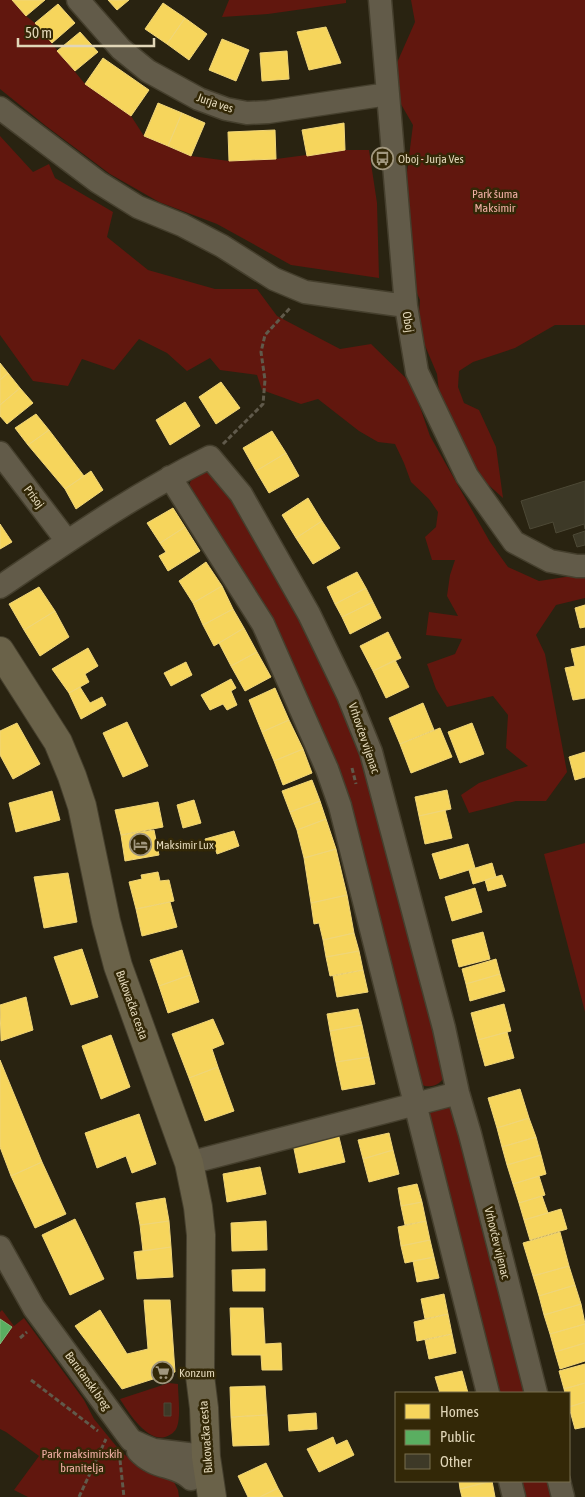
<svg xmlns="http://www.w3.org/2000/svg" width="585" height="1497" font-family="'Asap Condensed',sans-serif">
<style>
.green{fill:#61170e}
.homes{fill:#f6d55c;stroke:#f0d578}
.public{fill:#5aae61;stroke:#82ba7b}
.building{fill:#3d3927;stroke:#4d4936}
.lines{fill:none;stroke-linecap:round;stroke-linejoin:round}
.minor-casing{stroke:#453f2d;stroke-width:25}
.major-casing{stroke:#453f2d;stroke-width:30}
.path{stroke:#605a4b;stroke-width:3;stroke-dasharray:5 2.5;stroke-linecap:butt}
.minor{stroke:#625b49;stroke-width:22}
.major{stroke:#6a6249;stroke-width:28}
.labels{text-anchor:middle;stroke-width:5;stroke-linejoin:round;paint-order:stroke}
.street-label{font-size:12px;fill:#e1d6b8;stroke:#332807}
.poi-label{font-size:12px;fill:#e1d6b8;stroke:#332807;text-anchor:start}
.park-label{font-size:12px;fill:#efaea3;stroke:#332807}
</style>
<rect width="100%" height="100%" fill="#292311"/>
<path class="green" d="M0,0H12L26,16L35,23L85,84L131,116L144,136L191,156L229,161L276,159L345,150H369L377,203L379,278L291,265L217,224L159,202L110,174L46,126L0,89Z
M229,0H346V3L268,14L222,17Z
M411,0H585V325H555L515,348L473,362L459,371L458,387L464,403L479,410L496,447L503,498L483,480L440,400L437,374L418,329L420,300L411,280L401,219L413,125L398,99L396,65L415,22Z
M0,136L33,172L49,164L55,178L113,212L107,237L148,270L215,289H257L277,316L340,349L371,344L412,384L430,436L490,542L508,567L539,581L585,574V598L556,605L536,635L545,654L567,772L546,801H516L469,813L461,795L479,783L528,766L506,748L508,715L493,696L447,707L436,689L427,664L455,654L462,639L426,635L429,612L458,616L447,596L450,575L455,560H432L425,537L436,527L438,512L429,499L411,482L404,463L395,444L378,442L359,431L318,399L301,404L262,390L257,375L220,370L210,358L187,371L167,353L139,339L114,370L82,359L68,386L33,381L0,335Z
M202,470L214,472L265,549L362,748L446,1074C440,1086 431,1089 419,1084L346,809L190,491C188,481 193,476 202,470Z
M585,843V1012L544,854Z
M448,1106L454,1110L528,1393H495L427,1115L431,1109Z
M2,1310L14,1326L24,1318L84,1400L94,1419L121,1452L149,1473L173,1480L178,1490L179,1497H28L14,1490L39,1456L6,1432L0,1429V1312Z
M169,1383L178,1384C178,1395 181,1416 177,1427C175,1432 171,1435 165,1437C147,1442 128,1412 120,1399Z
M517,1481H551L555,1497H521Z"/>
<path class="homes" d="M12,0H45L26,16Z
M108,0H129L117,10Z
M163,3L185,18L167,44L145,29Z
M58,4L75,23L52,43L35,23Z
M185,18L207,34L189,60L167,44Z
M326,27L341,63L309,70L297,32Z
M80,32L98,52L75,71L57,51Z
M222,39L249,50L236,81L209,70Z
M287,51L289,79L262,81L260,53Z
M103,58L149,90L131,116L85,84Z
M158,103L182,113L168,146L144,136Z
M182,113L205,123L191,156L168,146Z
M344,123L345,150L307,156L302,130Z
M275,130L276,159L229,161L228,132Z
M0,363L8,373L0,380Z
M8,373L20,388L0,405V380Z
M221,382L240,408L216,424L199,397Z
M20,388L33,403L7,424L0,416V405Z
M185,402L200,426L170,445L156,420Z
M36,414L49,430L28,445L15,428Z
M49,430L84,476L65,489L28,445Z
M272,431L286,453L256,471L243,448Z
M286,453L299,476L269,493L256,471Z
M91,471L103,490L76,509L65,489Z
M308,498L322,521L296,538L282,515Z
M173,508L185,527L160,543L147,523Z
M322,521L340,548L313,564L296,538Z
M0,524L12,542L0,549Z
M185,527L200,551L168,571L159,556L166,552L160,543Z
M206,562L222,586L193,603L179,581Z
M357,572L366,588L335,604L327,587Z
M222,586L233,609L203,625L193,603Z
M39,587L55,611L24,630L9,604Z
M366,588L373,602L342,617L335,604Z
M373,602L381,618L350,634L342,617Z
M585,605V627L580,628L575,608Z
M233,609L244,628L214,646L203,625Z
M55,611L69,637L40,656L24,630Z
M244,628L257,652L231,666L219,643Z
M388,632L401,658L373,671L360,646Z
M585,646V698L573,700L565,668L575,666L571,649Z
M88,648L98,666L85,674L89,682L69,693L52,669Z
M257,652L271,677L245,691L231,666Z
M395,660L409,687L386,698L373,671Z
M186,662L192,675L171,686L164,673Z
M231,679L236,688L231,691L237,705L227,710L223,704L210,710L201,695Z
M80,687L90,703L102,697L106,705L81,719L69,693Z
M275,688L289,720L262,732L249,700Z
M423,703L434,730L400,744L389,718Z
M289,720L303,749L274,761L262,732Z
M127,722L148,766L123,777L103,733Z
M17,723L40,764L13,779L0,755V731Z
M472,723L484,754L460,763L448,732Z
M440,728L452,757L411,773L400,744Z
M303,749L312,773L283,785L274,761Z
M585,752V777L575,780L569,757Z
M312,780L320,801L290,812L282,791Z
M447,790L451,809L419,816L415,797Z
M52,791L60,820L16,832L9,803Z
M194,800L201,823L183,828L177,805Z
M320,801L326,819L297,830L290,812Z
M158,802L163,827L121,835L115,810Z
M445,810L452,838L425,844L419,816Z
M326,819L336,849L304,858L297,830Z
M154,830L159,855L125,861L121,835Z
M234,831L239,846L217,854L215,848L209,850L205,839Z
M468,844L475,868L440,879L432,854Z
M336,849L347,895L311,903L304,858Z
M492,863L496,877L473,884L469,870Z
M158,872L160,881L169,880L174,901L136,909L129,882L142,879L141,875Z
M68,873L77,922L44,928L34,877Z
M502,875L506,886L488,891L485,880Z
M475,888L482,912L452,921L445,897Z
M347,895L354,933L323,940L319,923L314,924L311,903Z
M170,902L177,927L142,936L136,909Z
M483,932L490,959L459,967L452,940Z
M354,933L359,951L326,957L323,940Z
M82,949L98,997L71,1005L54,957Z
M182,950L190,975L159,986L150,960Z
M359,951L363,970L330,976L326,957Z
M496,959L500,974L466,984L462,969Z
M363,970L368,992L337,997L333,976Z
M500,974L505,991L470,1001L466,984Z
M190,975L199,1002L168,1013L159,986Z
M26,997L33,1030L1,1041L0,1005Z
M504,1004L511,1031L478,1040L471,1013Z
M358,1009L362,1025L330,1031L327,1014Z
M213,1019L224,1044L212,1049L218,1067L189,1078L172,1034Z
M362,1025L369,1057L336,1062L330,1031Z
M507,1032L514,1058L485,1066L478,1040Z
M111,1035L130,1087L101,1099L82,1046Z
M369,1057L375,1084L342,1090L336,1062Z
M0,1060L42,1162L11,1176L0,1147Z
M218,1067L234,1111L205,1121L189,1078Z
M520,1089L529,1118L497,1128L488,1098Z
M139,1114L156,1164L132,1173L126,1156L97,1168L85,1133Z
M529,1118L536,1137L502,1147L497,1128Z
M338,1133L345,1162L299,1173L293,1144Z
M389,1133L393,1150L363,1159L358,1140Z
M536,1137L541,1155L507,1165L502,1147Z
M393,1150L399,1174L369,1182L363,1159Z
M541,1155L546,1174L513,1184L507,1165Z
M42,1162L66,1214L35,1228L11,1176Z
M260,1167L266,1194L227,1202L223,1174Z
M539,1176L545,1195L519,1203L513,1184Z
M417,1184L422,1202L401,1206L398,1188Z
M542,1196L548,1213L524,1220L519,1203Z
M165,1198L169,1221L140,1225L136,1203Z
M422,1202L426,1221L405,1225L401,1206Z
M561,1209L567,1229L530,1240L524,1220Z
M75,1219L104,1279L70,1295L42,1235Z
M169,1221L171,1247L143,1251L140,1225Z
M266,1221L267,1250L232,1251L231,1223Z
M426,1221L430,1240L401,1246L398,1227Z
M560,1232L569,1266L533,1276L523,1243Z
M430,1240L434,1257L405,1263L401,1246Z
M171,1247L173,1277L137,1279L134,1252Z
M434,1257L439,1278L417,1282L413,1261Z
M569,1266L575,1285L539,1296L533,1276Z
M265,1269V1291H233L232,1270Z
M575,1285L581,1304L544,1315L539,1296Z
M444,1294L448,1314L425,1319L421,1299Z
M144,1300H170L175,1372L122,1389L75,1326L100,1310L127,1354L148,1349Z
M581,1304L585,1324L550,1334L544,1315Z
M230,1308H263L265,1344L281,1343L282,1370H262L261,1355H232Z
M448,1314L452,1334L417,1341L414,1322Z
M585,1324V1343L555,1352L550,1334Z
M452,1334L456,1353L429,1359L425,1340Z
M585,1343V1361L560,1369L555,1352Z
M585,1364V1383L564,1389L559,1371Z
M462,1371L468,1393H440L435,1377Z
M585,1383V1402L569,1407V1393H565L564,1389Z
M265,1386L267,1415L231,1417L230,1387Z
M585,1402V1427L575,1429L569,1407Z
M316,1413L317,1429L289,1431L288,1415Z
M267,1415L269,1445L233,1446L231,1417Z
M333,1437L336,1445L347,1440L354,1455L319,1472L307,1449Z
M266,1463L278,1488L260,1497H248L238,1476Z
M459,1481H492L460,1489Z
M492,1481L495,1497H462L460,1489Z
M278,1488L283,1497H260Z"/>
<path class="public" d="M0,1319L12,1327L0,1344Z"/>
<path class="building" d="M585,481V529L584,524L556,533L553,522L530,529L521,501Z
M585,531V545L577,547L573,535Z
M164,1403H171V1416H164Z"/>
<g class="lines">
<defs>
<path id="minor" d="M78,0L121,49L148,71L199,99L226,109L247,113L268,112L388,94
M380,0L406,306L417,372L467,476L514,542L550,561L577,566H585
M0,108L98,182L138,207L182,225L222,246L274,279L305,292L406,306
M0,453L67,541
M170,477L263,624L327,769L340,806L488,1393
M0,587C68,541 136,493 210,457L241,494L309,614L348,695L371,752L444,1028L458,1093L470,1134L536,1393
M189,1163L458,1093
M0,1247L34,1308L131,1440L144,1446L154,1450L196,1455L201,1459L208,1470
M138,1451C155,1470 176,1464 191,1479
M510,1481L514,1497
M559,1481L563,1497"/>
<path id="major" d="M0,651L58,742L72,776L82,806L106,921L118,966L189,1163L198,1207L201,1235L200,1376L204,1408L206,1457L212,1497"/>
</defs>
<use href="#minor" class="minor-casing"/>
<use href="#major" class="major-casing"/>
<path class="path" d="M223,444L263,404L265,380L261,352L265,335L291,307
M352,768L356,784
M20,1338L27,1332
M31,1380L98,1431
M120,1460L124,1497
M79,1497L106,1439"/>
<use href="#minor" class="minor"/>
<use href="#major" class="major"/>
</g>
<defs>
<symbol id="bus-ring" viewBox="-11 -11 22 22"><circle r="9.5" fill="#332807" stroke="#a1977e" stroke-width="1.5"/><path d="M-5-6H5V4H4V6H2V4H-2V6H-4V4H-5ZM-3.5-4V0h7V-4ZM-3.5 1.2v1.5H-2V1.2ZM2 1.2v1.5H3.5V1.2Z" fill="#a1977e"/></symbol>
<symbol id="hotel-ring" viewBox="-11 -11 22 22"><circle r="9.5" fill="#332807" stroke="#a1977e" stroke-width="1.5"/><path d="M-6-4.5h1.5V1H6V5H4.5V3h-9V5H-6ZM-4 0a1.8 1.8 0 1 1 3.6 0ZM.5 0V-2.5h3Q6-2.5 6 0Z" fill="#a1977e"/></symbol>
<symbol id="supermarket-ring" viewBox="-11 -11 22 22"><circle r="9.5" fill="#332807" stroke="#a1977e" stroke-width="1.5"/><path d="M-6-5.5h2.5l.6 2H6L4.5 2H-2.5L-4.4-4H-6ZM-1.5 3.2a1.3 1.3 0 1 0 .1 0ZM3 3.2a1.3 1.3 0 1 0 .1 0Z" fill="#a1977e"/></symbol>
</defs>
<g fill-rule="evenodd">
<use href="#bus-ring" x="370" y="146" width="25" height="25"/>
<use href="#hotel-ring" x="128" y="832" width="25" height="25"/>
<use href="#supermarket-ring" x="150" y="1360" width="25" height="25"/>
</g>
<g class="labels">
<g class="street-label">
<text transform="translate(215 103) rotate(19)" y="4">Jurja ves</text>
<text transform="translate(408 322) rotate(81)" y="4">Oboj</text>
<text transform="translate(34 497) rotate(53)" y="4">Prisoj</text>
<text transform="translate(364 738) rotate(71)" y="4">Vrhovčev vijenac</text>
<text transform="translate(132 1005) rotate(70)" y="4">Bukovačka cesta</text>
<text transform="translate(497 1243) rotate(76)" y="4">Vrhovčev vijenac</text>
<text transform="translate(88 1381) rotate(54)" y="4">Barutanski breg</text>
<text transform="translate(206 1437) rotate(-94)" y="4">Bukovačka cesta</text>
</g>
<g class="poi-label">
<text x="398" y="163">Oboj - Jurja Ves</text>
<text x="156" y="849">Maksimir Lux</text>
<text x="179" y="1377">Konzum</text>
</g>
<g class="park-label">
<text x="495" y="198">Park šuma<tspan x="495" dy="14">Maksimir</tspan></text>
<text x="82" y="1458">Park maksimirskih<tspan x="82" dy="14">branitelja</tspan></text>
</g>
</g>
<rect x="395" y="1392" width="175" height="90" fill="#332807" stroke="#796e4e"/>
<rect x="405" y="1404" width="25" height="15" fill="#f6d55c" stroke="#796e4e"/>
<text x="440" y="1417" font-size="15" fill="#e1d6b8">Homes</text>
<rect x="405" y="1430" width="25" height="15" fill="#5aae61" stroke="#796e4e"/>
<text x="440" y="1442" font-size="15" fill="#e1d6b8">Public</text>
<rect x="405" y="1454" width="25" height="15" fill="#3d3927" stroke="#796e4e"/>
<text x="440" y="1467" font-size="15" fill="#e1d6b8">Other</text>
<path d="M18 38v8h136v-8" fill="none" stroke="#e1d6b8" stroke-width="2.5"/>
<text x="25" y="38" font-size="15" fill="#e1d6b8" stroke="#332807" stroke-width="4" paint-order="stroke">50 m</text>
</svg>
